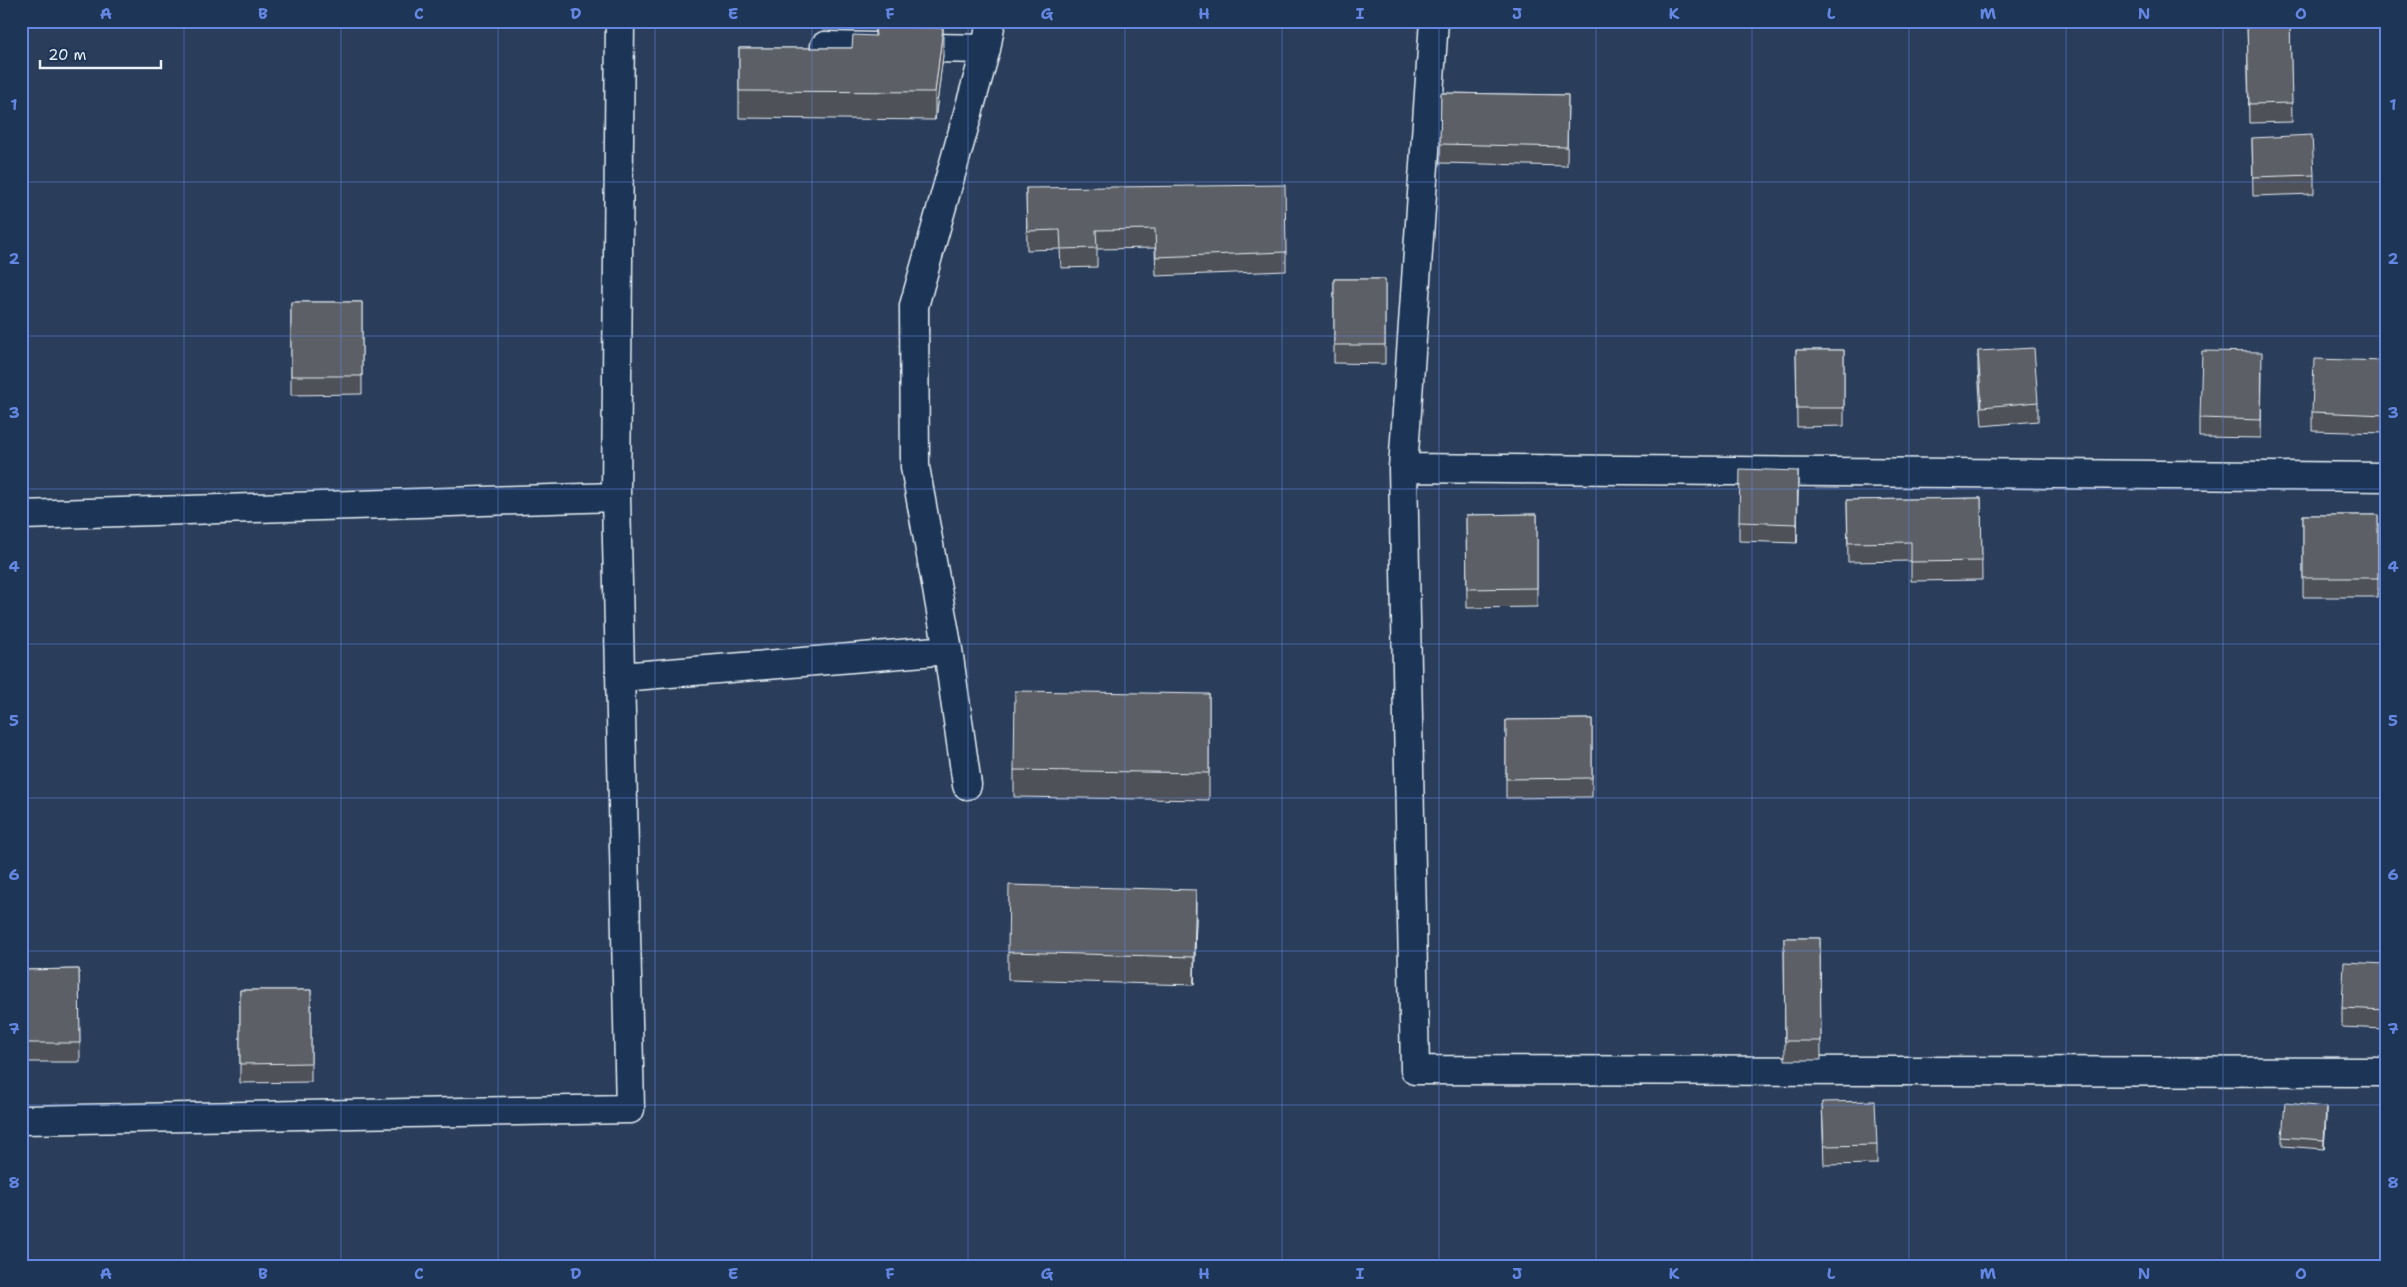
<svg xmlns="http://www.w3.org/2000/svg" width="2407" height="1287" font-family="'Shantell Sans',sans-serif">
<style>
.lines{fill:none;stroke-linecap:round;stroke-linejoin:round}
.minor-casing{stroke:#e8f1f8;stroke-width:31}
.minor{stroke:#1d3557;stroke-width:28}
.wall{fill:#4f5158;stroke:#e8f1f8}
.shaded-wall{fill:#404247;stroke:#e8f1f8}
.building{fill:#5c5e66;stroke:#e8f1f8}
.grid{fill:none;stroke:#6487e3;stroke-width:1;stroke-opacity:0.55}
.neatline{fill:none;stroke:#6487e3;stroke-width:2}
.grid-label{font-size:16px;text-anchor:middle;font-weight:bold;fill:#6487e3}
</style>
<rect width="100%" height="100%" fill="#2a3d5a"/>
<filter id="ink" filterUnits="userSpaceOnUse"><feTurbulence type="fractalNoise" baseFrequency=".02" numOctaves="2"/><feDisplacementMap in="SourceGraphic" scale="10" xChannelSelector="R" yChannelSelector="G"/><feConvolveMatrix kernelMatrix="1 2 1 2 8 2 1 2 1" color-interpolation-filters="sRGB"/></filter>
<g filter="url(#ink)">
<g class="lines">
<defs>
<path id="minor" d="M1434,21L1403,468L1415,1070L2386,1072
M825,46L986,49
M1403,468L2386,477
M21,515L616,497
M621,677L948,650
M967,785L948,650L915,467L914,306L986,49L991,21
M21,1120L630,1109L616,497L620,21"/>
</defs>
<use href="#minor" class="minor-casing"/>
<use href="#minor" class="minor"/>
</g>
<path class="wall" d="M2247,21H2290L2292,122L2249,123Z
M875,27L943,55L935,120L739,118V48H852L875,36Z
M1441,93L1568,95L1567,166L1440,163Z
M2252,138L2314,175V194L2253,196Z
M1026,188L1286,252V271L1156,276L1155,248L1097,249V267L1061,268L1060,249L1027,250Z
M1334,279H1385V364L1334,363Z
M291,302H362V394L291,395Z
M1796,350H1844V426L1797,427Z
M1978,351L2038,402V421L1982,426L1978,370Z
M2386,361V433L2312,431V412Z
M2262,371L2261,438L2200,437V418Z
M1798,490L1797,543L1739,541V522Z
M1981,498L1982,580L1911,581V561L1848,562L1847,500Z
M1537,514V607L1467,608L1466,515Z
M2303,515H2378V597H2303Z
M1209,694V800L1014,797V770Z
M1592,719V797L1506,798V720Z
M1196,918L1194,985L1008,980V952Z
M1784,938H1820L1821,1060H1785Z
M2386,964V1059H2385V1029L2342,1027V1008Z
M79,969L80,1062H21V970Z
M240,990H311V1082L240,1083Z
M1822,1102L1877,1145V1164L1824,1165Z
M2326,1116L2324,1149L2282,1146V1137Z"/>
<path class="shaded-wall" d="M943,28V55L935,120V92Z
M1798,471V490L1797,543V524Z
M1196,890V918L1194,985V957Z
M2326,1107V1116L2324,1149V1140Z"/>
<path class="building" d="M2247,21H2290L2292,103L2249,104Z
M875,27L943,28L935,92L739,91V48H852L853,35L876,36Z
M1441,93L1568,95L1567,147L1440,144Z
M2312,135L2314,175L2253,177L2252,138Z
M1285,185L1286,252L1156,257L1155,229L1096,230L1097,248L1061,249L1060,230L1027,231L1026,188Z
M1334,279H1385V345H1334Z
M291,302H362V376H291Z
M2034,348L2038,402L1982,407L1978,351Z
M1796,350H1844V408H1797Z
M2202,351L2262,352L2261,420L2200,418Z
M2314,359L2386,361V415L2312,412Z
M1740,469L1798,471L1797,524L1739,522Z
M1981,498L1982,561L1911,562V542L1848,543L1847,500Z
M1537,514V588L1467,589L1466,515Z
M2303,515H2378V578H2303Z
M1015,691L1209,694V773L1014,770Z
M1592,719V778L1506,779V720Z
M1009,885L1196,890L1194,957L1008,952Z
M1784,938H1820L1821,1041H1785Z
M2344,962L2386,964V1010L2342,1008Z
M79,969L80,1043H21V970Z
M240,990H311V1063L240,1064Z
M2386,1018V1040H2385Z
M1875,1101L1877,1145L1824,1146L1822,1102Z
M2285,1103L2326,1107L2324,1140L2282,1137Z"/>
</g>
<path class="grid" d="M184,21V1266M341,21V1266M498,21V1266M655,21V1266M812,21V1266M968,21V1266M1125,21V1266M1282,21V1266M1439,21V1266M1596,21V1266M1752,21V1266M1909,21V1266M2066,21V1266M2223,21V1266M21,182H2386M21,336H2386M21,489H2386M21,644H2386M21,798H2386M21,951H2386M21,1105H2386"/>
<rect width="2407" height="1287" fill="none" stroke="#1d3557" stroke-width="55"/>
<path d="M40 60v8h121v-8" fill="none" stroke="#e8f1f8" stroke-width="2.5"/>
<text x="48" y="60" font-size="15" fill="#e8f1f8" stroke="#1d3557" stroke-width="4" paint-order="stroke">20 m</text>
<rect x="28" y="28" width="2352" height="1232" class="neatline"/>
<g class="grid-label">
<text x="106" y="19">A</text>
<text x="263" y="19">B</text>
<text x="419" y="19">C</text>
<text x="576" y="19">D</text>
<text x="733" y="19">E</text>
<text x="890" y="19">F</text>
<text x="1047" y="19">G</text>
<text x="1204" y="19">H</text>
<text x="1360" y="19">I</text>
<text x="1517" y="19">J</text>
<text x="1674" y="19">K</text>
<text x="1831" y="19">L</text>
<text x="1988" y="19">M</text>
<text x="2144" y="19">N</text>
<text x="2301" y="19">O</text>
<text x="14" y="110">1</text>
<text x="2393" y="110">1</text>
<text x="14" y="264">2</text>
<text x="2393" y="264">2</text>
<text x="14" y="418">3</text>
<text x="2393" y="418">3</text>
<text x="14" y="572">4</text>
<text x="2393" y="572">4</text>
<text x="14" y="726">5</text>
<text x="2393" y="726">5</text>
<text x="14" y="880">6</text>
<text x="2393" y="880">6</text>
<text x="14" y="1034">7</text>
<text x="2393" y="1034">7</text>
<text x="14" y="1188">8</text>
<text x="2393" y="1188">8</text>
<text x="106" y="1279">A</text>
<text x="263" y="1279">B</text>
<text x="419" y="1279">C</text>
<text x="576" y="1279">D</text>
<text x="733" y="1279">E</text>
<text x="890" y="1279">F</text>
<text x="1047" y="1279">G</text>
<text x="1204" y="1279">H</text>
<text x="1360" y="1279">I</text>
<text x="1517" y="1279">J</text>
<text x="1674" y="1279">K</text>
<text x="1831" y="1279">L</text>
<text x="1988" y="1279">M</text>
<text x="2144" y="1279">N</text>
<text x="2301" y="1279">O</text>
</g>
</svg>
